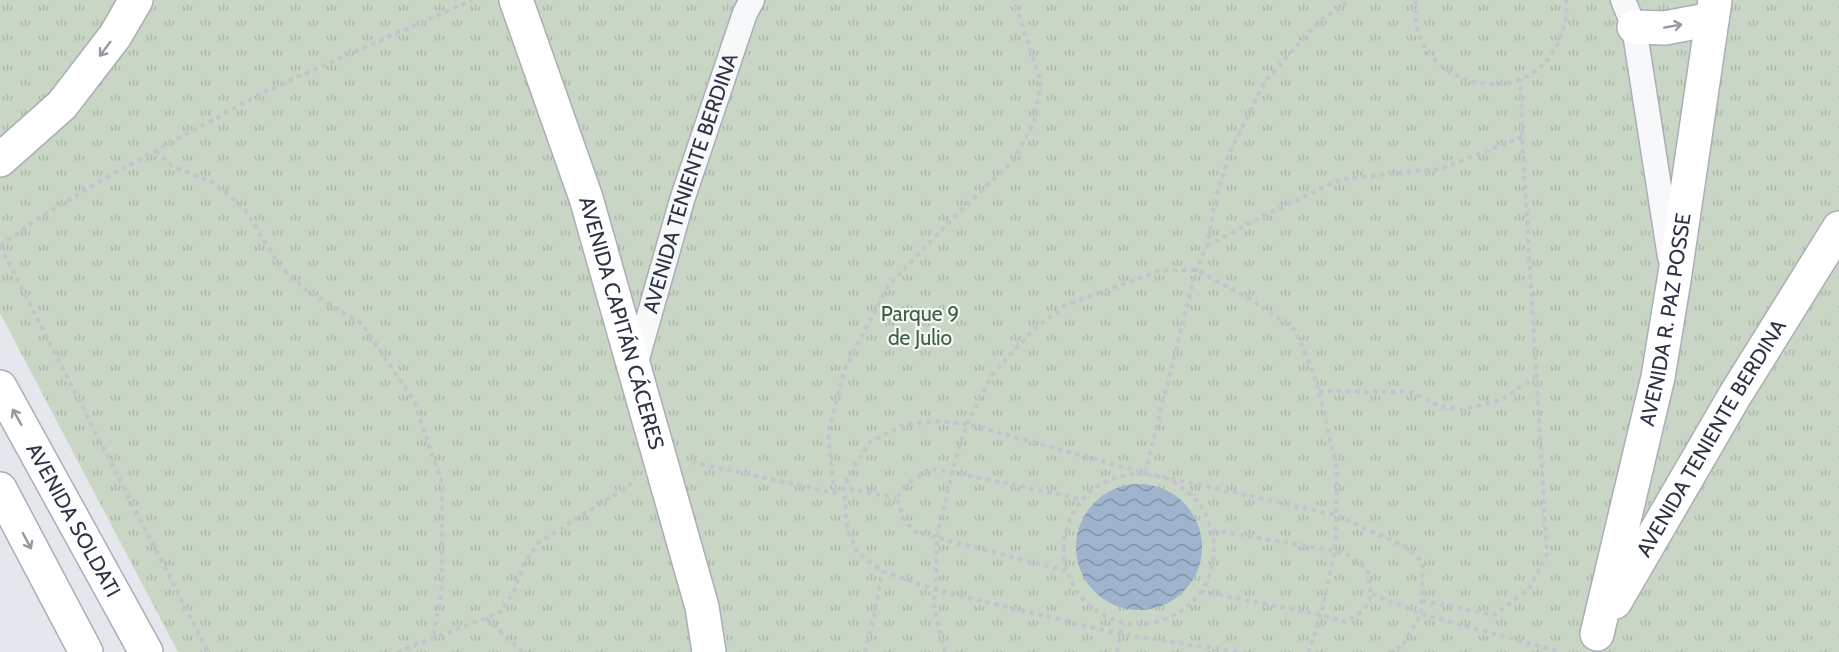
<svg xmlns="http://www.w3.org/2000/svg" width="1839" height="652" font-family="Cabin,sans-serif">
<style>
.park{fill:url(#park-tufts)}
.water{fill:url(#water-waves)}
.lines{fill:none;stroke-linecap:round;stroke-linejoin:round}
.street-casing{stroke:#a9aeb7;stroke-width:27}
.secondary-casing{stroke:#a9aeb7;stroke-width:36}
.path{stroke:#c2c5cb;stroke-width:4;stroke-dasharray:4.5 4.5;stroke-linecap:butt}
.street{stroke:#f7f8fa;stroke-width:24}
.secondary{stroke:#fff;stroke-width:33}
.oneway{stroke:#959aa2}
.labels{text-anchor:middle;stroke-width:4.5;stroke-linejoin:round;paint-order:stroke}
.street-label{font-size:21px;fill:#2b3445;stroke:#f4f6f9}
.park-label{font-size:21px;fill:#3f6138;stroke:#f4f6f9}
</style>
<defs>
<pattern id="park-tufts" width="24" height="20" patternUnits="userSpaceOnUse" patternTransform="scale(1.5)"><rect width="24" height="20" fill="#c9d6c5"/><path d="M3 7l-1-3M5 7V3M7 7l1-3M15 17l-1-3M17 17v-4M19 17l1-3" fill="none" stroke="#adb8ab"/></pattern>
<pattern id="water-waves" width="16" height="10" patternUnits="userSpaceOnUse" patternTransform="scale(1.5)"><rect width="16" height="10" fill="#9fb4cc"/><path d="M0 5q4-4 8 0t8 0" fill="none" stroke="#8293a7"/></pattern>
</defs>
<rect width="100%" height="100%" fill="#e4e7ec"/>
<path class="park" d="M0,0H1839V652H178L0,313Z"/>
<path class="water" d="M1076 547a63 63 0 1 1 126 0a63 63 0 1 1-126 0Z"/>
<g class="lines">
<defs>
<g id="street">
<path d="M1623,0L1634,27L1670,257"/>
<path id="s1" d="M634,369L682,200L745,13L752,0"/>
</g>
<g id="secondary">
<path id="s2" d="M516,0L586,198L702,607L709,652"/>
<path d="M1634,27L1665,28L1712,19"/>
<path d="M0,160L62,105L115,36L136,0"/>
<path id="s3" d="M0,387L146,652"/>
<path d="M0,489L86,652"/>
<path id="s4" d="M1615,602L1734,397L1839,228"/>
<path id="s5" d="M1597,634L1658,377L1674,280L1715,0"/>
</g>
</defs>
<use href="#street" class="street-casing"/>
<use href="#secondary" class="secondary-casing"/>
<path class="path" d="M1416,0C1404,84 1526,118 1559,41C1564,28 1568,14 1566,0
M156,151L172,166L212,182L243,207L281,267L305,289L362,324L414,401L442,484V586L434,636
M0,246L34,221L111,175L266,91L472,0
M0,246L208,652
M1207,246L1263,216L1341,179L1440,169L1522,137
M1319,391L1412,392L1439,406L1462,410L1503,399L1536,377
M692,462L834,493L844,488L896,498
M1145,473L1196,270L1207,246L1215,201L1229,154L1265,81L1320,20L1351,0
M1064 549a75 75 0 1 1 150 0a75 75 0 1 1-150 0Z
M834,493L828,432L845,369L888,286L953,218L1012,162L1034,123L1041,82L1014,0
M1066,571L916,532L905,522L896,498L911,481L931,469L952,472L1081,499
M1201,591L1321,615L1345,622C1374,606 1373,599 1367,569L1348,555L1335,551L1213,530
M1372,594L1421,614L1561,652
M1422,601L1495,615L1529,589L1547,555L1522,137L1521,79
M486,618L523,652
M397,652L501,612L514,591L523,565L538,543L627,487L635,479
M865,652L874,616L882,571
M945,652L933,601L936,590L937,536L956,458L967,424L992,375L1032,331L1064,306L1159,271L1196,270L1249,298L1295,330L1308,360L1319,391L1337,469L1336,515L1335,551L1321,615L1309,652
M1117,652L1123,624
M1237,652L1120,634L936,590L882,571L858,553L847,529L844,488L852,470L870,442L901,426L937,421L967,424L1145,473L1336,515L1408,548L1423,563L1421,614L1401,648L1389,652"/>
<use href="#street" class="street"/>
<use href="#secondary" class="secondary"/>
</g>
<defs><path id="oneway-shaft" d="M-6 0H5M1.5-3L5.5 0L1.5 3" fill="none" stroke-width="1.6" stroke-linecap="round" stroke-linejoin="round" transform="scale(1.5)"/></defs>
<g class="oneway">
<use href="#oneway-shaft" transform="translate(1673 26) rotate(-10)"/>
<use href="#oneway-shaft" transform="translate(105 49) rotate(127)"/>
<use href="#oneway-shaft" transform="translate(17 417) rotate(-119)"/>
<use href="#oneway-shaft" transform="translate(27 541) rotate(62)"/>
</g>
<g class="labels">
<g class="street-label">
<text dy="7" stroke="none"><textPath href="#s1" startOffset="194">AVENIDA TENIENTE BERDINA</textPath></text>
<text dy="7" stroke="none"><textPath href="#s5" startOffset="322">AVENIDA R. PAZ POSSE</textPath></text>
<text dy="7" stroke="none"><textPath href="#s2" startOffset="340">AVENIDA CAPITÁN CÁCERES</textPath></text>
<text dy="7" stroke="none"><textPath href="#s4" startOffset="190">AVENIDA TENIENTE BERDINA</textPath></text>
<text dy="7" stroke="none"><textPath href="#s3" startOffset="152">AVENIDA SOLDATI</textPath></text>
</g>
<g class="park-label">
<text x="920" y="321">Parque 9<tspan x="920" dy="24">de Julio</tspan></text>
</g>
</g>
</svg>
